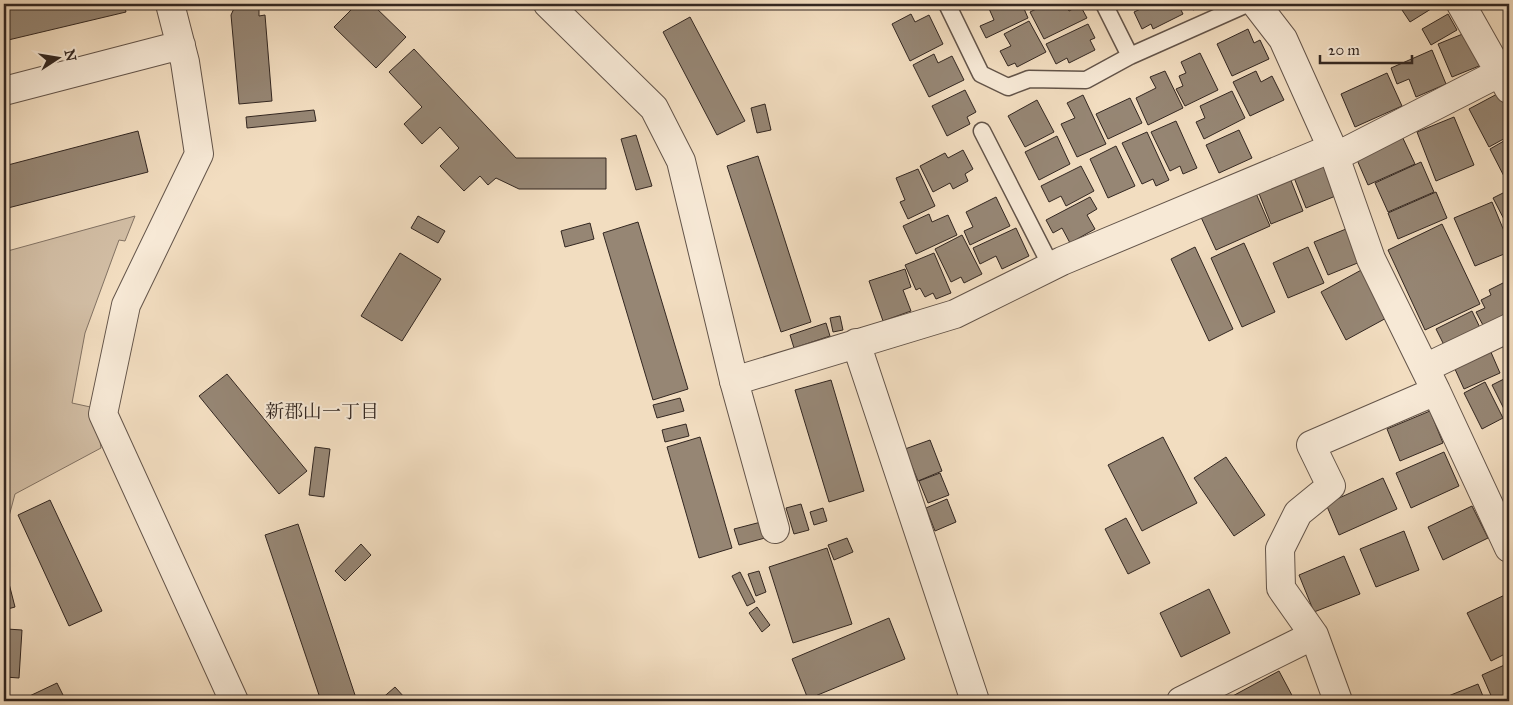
<svg xmlns="http://www.w3.org/2000/svg" width="1513" height="705" font-family="'IM FELL Great Primer','Noto Serif JP',serif">
<style>
.green{fill:#d2bea5;stroke:#827263}
.building{fill:#968674;stroke:#332721}
.lines{fill:none;stroke-linecap:round;stroke-linejoin:round}
.service-casing{stroke:#635449;stroke-width:19}
.minor-casing{stroke:#635449;stroke-width:30}
.tertiary-casing{stroke:#635449;stroke-width:30}
.service{stroke:#f7e9d6;stroke-width:16}
.minor{stroke:#f7e9d6;stroke-width:28}
.tertiary{stroke:#f7e9d6;stroke-width:28}
.labels{text-anchor:middle;stroke-width:4;stroke-linejoin:round;paint-order:stroke}
.neighbourhood-label{font-size:19px;fill:#332721;stroke:#f7e9d6}
</style>
<rect width="100%" height="100%" fill="#f2ddc0"/>
<filter id="stains"><feTurbulence type="fractalNoise" baseFrequency=".004" numOctaves="4"/><feColorMatrix values="0 0 0 0 .2 0 0 0 0 .09 0 0 0 0 .02 0 0 0 .5 -.17"/></filter>
<radialGradient id="worn" r=".72"><stop offset=".6" stop-color="#630" stop-opacity="0"/><stop offset="1" stop-color="#630" stop-opacity=".3"/></radialGradient>
<path class="green" d="M135,216L125,241L119,240L85,333L72,403L95,408L101,448L15,494L4,535V252Z"/>
<path class="building" d="M4,4H124L126,12L4,41Z
M236,4H263L259,9V16L265,15L272,101L239,104L231,15Z
M357,4H372L406,37L376,68L334,27Z
M987,4H1022L1028,18L986,38L980,26L994,20Z
M1046,4H1065L1069,11L1080,5L1087,18L1044,39L1030,12Z
M1146,4H1178L1183,14L1153,29L1151,24L1142,29L1134,12L1147,6Z
M1190,4H1206L1193,10Z
M1398,4H1439L1410,22Z
M911,14L915,22L929,15L943,44L910,61L892,24Z
M1448,14L1457,30L1431,45L1422,29Z
M690,17L745,121L717,135L663,32Z
M1029,21L1046,52L1017,67L1015,63L1008,66L1000,51L1011,46L1004,34Z
M1088,24L1095,38L1090,40L1095,50L1069,63L1067,58L1056,64L1046,44Z
M1248,29L1254,43L1260,40L1269,59L1232,76L1217,44Z
M1470,31L1484,64L1452,77L1438,44Z
M414,49L516,158H606V189H519L496,178L488,185L480,176L464,191L440,166L459,148L440,127L422,144L404,124L422,107L389,72Z
M1432,50L1446,84L1416,97L1409,79L1397,84L1391,68Z
M1200,53L1218,90L1185,106L1176,89L1183,86L1179,76L1186,73L1181,62Z
M934,54L938,63L952,56L964,80L929,97L913,65Z
M1165,71L1183,108L1148,125L1136,98L1156,88L1150,77Z
M1256,71L1261,82L1272,76L1284,100L1250,116L1233,82Z
M1387,73L1402,106L1355,127L1341,94Z
M965,90L976,112L967,117L970,124L947,136L932,106Z
M1232,91L1245,118L1204,139L1196,122L1205,118L1200,106Z
M1499,93L1509,113V136L1489,147L1469,109Z
M1083,95L1106,144L1077,157L1061,124L1075,118L1067,103Z
M1130,98L1142,123L1108,139L1096,114Z
M1037,100L1054,132L1025,147L1008,116Z
M765,104L771,130L757,133L751,108Z
M314,110L316,121L247,128L246,117Z
M1454,117L1474,165L1436,181L1417,132Z
M1176,121L1197,168L1183,174L1180,166L1170,171L1151,132Z
M1239,130L1252,158L1219,173L1206,145Z
M138,131L148,172L4,209V166Z
M1147,132L1169,180L1156,186L1153,179L1142,184L1122,143Z
M1400,132L1415,164L1368,185L1354,153Z
M636,135L652,186L636,190L621,139Z
M1057,136L1070,164L1039,180L1025,152Z
M1509,138V186L1490,149Z
M1116,146L1135,186L1108,198L1090,159Z
M963,150L973,169L965,174L968,181L953,189L950,183L933,192L920,166L945,153L948,158Z
M758,156L811,322L781,332L727,166Z
M1325,162L1338,195L1306,208L1293,175Z
M1421,162L1434,192L1388,212L1375,183Z
M1081,166L1094,191L1066,206L1061,196L1049,202L1041,186Z
M918,169L935,206L908,219L900,202L905,200L896,178Z
M1290,178L1303,211L1271,224L1258,191Z
M1509,190V229L1493,198Z
M1255,191L1270,226L1216,250L1200,215Z
M1436,192L1447,218L1398,239L1388,213Z
M996,197L1010,226L970,245L964,231L973,227L966,212Z
M1090,197L1097,209L1087,215L1095,229L1070,243L1062,228L1053,233L1046,220Z
M1492,202L1509,243V252L1475,266L1454,218Z
M929,214L932,222L948,215L957,235L916,254L903,226Z
M418,216L445,231L438,243L411,228Z
M638,222L688,389L653,400L603,233Z
M590,223L594,239L565,247L561,231Z
M1442,224L1480,304L1425,330L1388,250Z
M1016,228L1029,256L1002,269L996,256L980,264L973,248Z
M1346,229L1360,262L1328,275L1314,242Z
M962,235L982,274L964,283L961,277L951,282L935,249Z
M1244,243L1275,312L1242,327L1211,258Z
M1195,247L1233,329L1209,341L1171,259Z
M1308,247L1324,283L1288,298L1273,263Z
M400,253L441,279L402,341L361,316Z
M934,253L951,293L936,299L933,293L925,297L920,288L916,290L905,265Z
M1365,268L1390,316L1346,340L1321,292Z
M905,269L911,287L903,290L911,311L883,321L869,281Z
M1509,280V317L1485,329L1476,312L1485,308L1481,300L1491,295L1489,290Z
M1472,311L1483,334L1447,351L1436,329Z
M840,316L843,330L833,332L830,318Z
M826,323L830,336L794,348L790,335Z
M1490,350L1500,373L1464,389L1454,367Z
M227,374L307,471L279,494L199,396Z
M1504,379L1509,389V411L1506,413L1492,385Z
M831,380L864,491L829,502L795,390Z
M1485,382L1503,418L1482,429L1464,393Z
M680,398L684,411L657,418L653,405Z
M1430,411L1443,443L1400,461L1387,429Z
M686,424L689,436L665,442L662,430Z
M700,437L732,548L699,558L667,447Z
M1163,437L1197,503L1142,531L1108,465Z
M930,440L942,471L918,481L905,449Z
M315,447L330,449L324,497L309,495Z
M1444,452L1459,486L1411,508L1396,473Z
M1226,457L1265,515L1234,536L1194,478Z
M940,473L949,495L928,503L919,481Z
M1383,478L1397,509L1339,535L1326,504Z
M947,499L956,522L935,531L926,508Z
M50,500L102,611L69,626L18,515Z
M801,504L809,530L794,534L786,508Z
M1472,506L1488,538L1443,560L1428,527Z
M823,508L827,521L814,525L810,512Z
M1126,518L1150,563L1128,574L1105,529Z
M761,522L765,538L739,545L734,529Z
M298,524L357,701H321L265,535Z
M1404,531L1419,570L1376,587L1360,549Z
M847,538L853,552L834,560L828,545Z
M361,544L371,555L345,581L335,571Z
M827,548L852,624L793,643L769,567Z
M1344,556L1360,594L1314,612L1299,575Z
M4,564L15,607L4,610Z
M759,571L766,592L756,596L748,574Z
M740,572L755,602L747,606L732,576Z
M1209,589L1230,633L1181,657L1160,613Z
M1509,593V652L1491,661L1467,613Z
M757,607L770,625L762,632L749,613Z
M889,618L905,659L808,699L792,659Z
M7,629L22,630L19,678L5,677Z
M1509,663V694L1493,700L1482,675Z
M1279,671L1295,701H1230L1229,698Z
M57,683L66,701H19Z
M1478,684L1485,701H1436Z
M395,687L405,698L402,701H379Z"/>
<g class="lines">
<defs>
<path id="service" d="M947,4L981,74L1008,87L1029,79L1086,80L1130,56L1247,4
M1104,4L1130,56
M982,131L1051,266"/>
<path id="minor" d="M170,4L185,62L199,154L126,305L103,414L234,701
M1256,4L1283,39L1332,148L1371,259L1436,391L1509,548
M1461,4L1509,89
M4,91L181,45
M1335,157L1501,72
M856,343L975,701
M1425,368L1509,328
M775,529L734,381L955,314L1062,261L1332,148
M1314,635L1281,588L1280,549L1298,513L1331,486L1311,445L1436,391
M1181,701L1314,635L1338,701"/>
<path id="tertiary" d="M548,4L654,108L681,161L734,381"/>
</defs>
<use href="#service" class="service-casing"/>
<use href="#minor" class="minor-casing"/>
<use href="#tertiary" class="tertiary-casing"/>
<use href="#service" class="service"/>
<use href="#minor" class="minor"/>
<use href="#tertiary" class="tertiary"/>
</g>
<g class="labels">
<g class="neighbourhood-label">
<text x="322" y="418">新郡山一丁目</text>
</g>
</g>
<rect width="1513" height="705" fill="none" stroke="#f2ddc0" stroke-width="20"/>
<rect x="5" y="5" width="1503" height="695" fill="none" stroke="#332721" stroke-width="2.5"/>
<rect x="10" y="10" width="1493" height="685" fill="none" stroke="#332721"/>
<g transform="translate(58 58) rotate(78)" stroke="#f7e9d6" stroke-width="4" paint-order="stroke">
<path d="M0-4L9 19L0 12L-9 19Z" fill="#332721"/>
<text y="-8" font-size="14" font-weight="bold" text-anchor="middle" fill="#332721">N</text>
</g>
<path d="M1320 55v8h92v-8" fill="none" stroke="#332721" stroke-width="2.5"/>
<text x="1328" y="55" font-size="15" fill="#332721" stroke="#f7e9d6" stroke-width="4" paint-order="stroke">20 m</text>
<rect width="100%" height="100%" filter="url(#stains)"/>
<rect width="100%" height="100%" fill="url(#worn)"/>
</svg>
